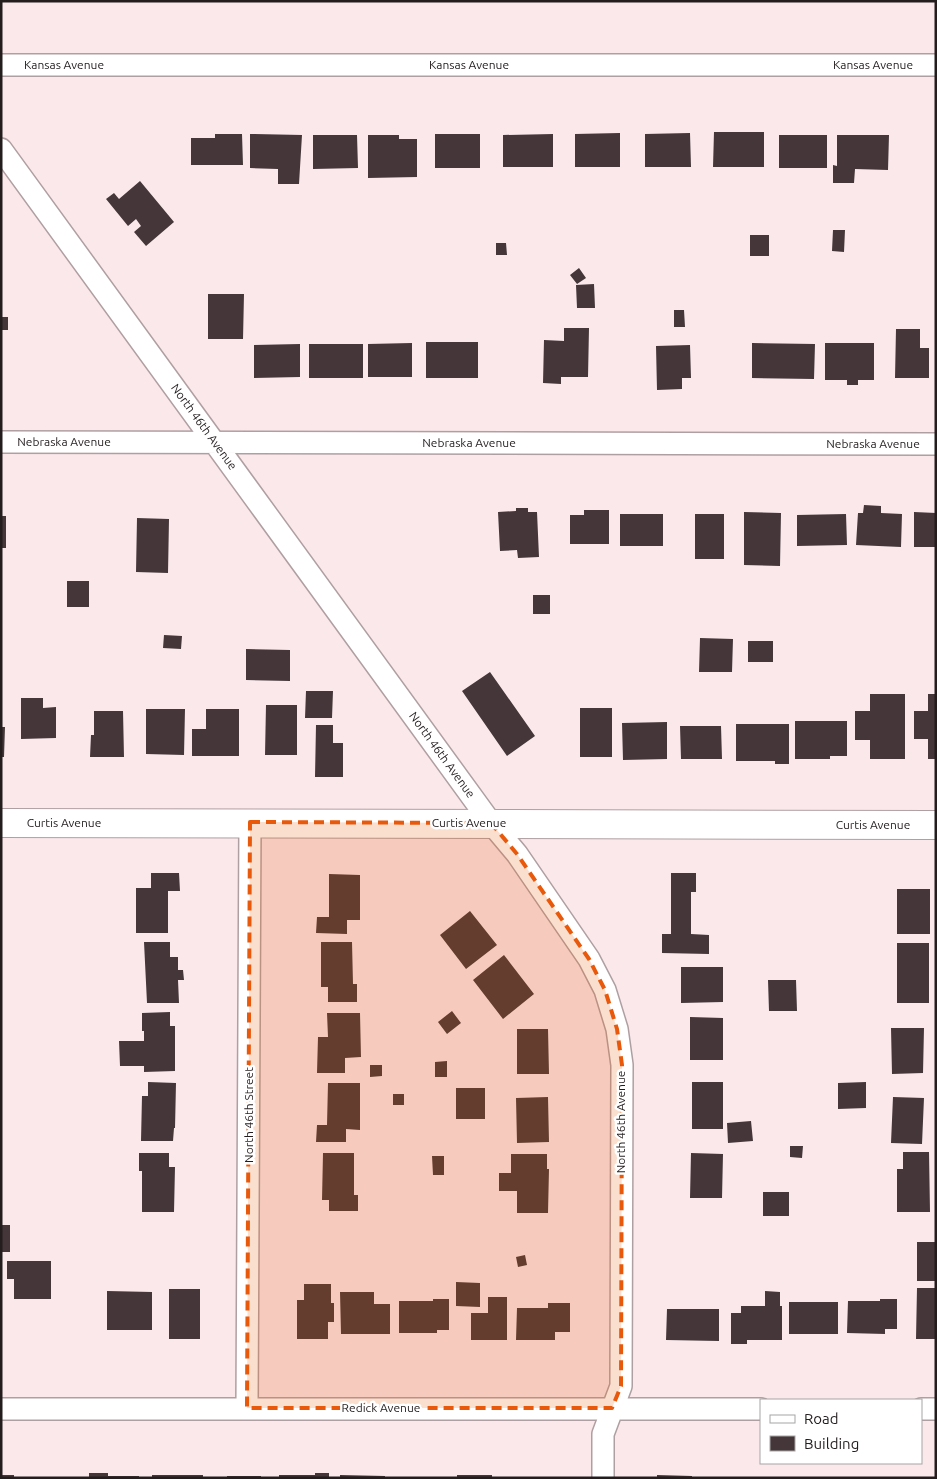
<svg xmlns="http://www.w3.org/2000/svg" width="937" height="1479" font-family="Ubuntu,sans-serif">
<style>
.building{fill:#443639}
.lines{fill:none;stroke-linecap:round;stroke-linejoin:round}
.street-casing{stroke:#b09fa2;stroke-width:24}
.secondary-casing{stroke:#b09fa2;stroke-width:30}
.street{stroke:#fff;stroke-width:21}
.secondary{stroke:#fff;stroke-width:28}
.marked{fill:#e8590c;fill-opacity:0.2;stroke:#e8590c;stroke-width:4;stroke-dasharray:10 6;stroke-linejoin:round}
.labels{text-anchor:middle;stroke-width:5;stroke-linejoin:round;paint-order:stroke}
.street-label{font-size:12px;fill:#231d1e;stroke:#fff}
</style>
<rect width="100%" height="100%" fill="#fae8eb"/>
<path class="building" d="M714,132H764V167H713Z
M620,133V167H575V134Z
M690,133L691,167H645V134Z
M215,134H242L243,165H191V138H215Z
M250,134L302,135L299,184H278V169L250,168Z
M435,134H480V168H435Z
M553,134V167H503V135Z
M313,135H357L358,168L313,169Z
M368,135H399V139H417V177L368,178Z
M779,135H827V168H779Z
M837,135H889L888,170L855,169L854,183H833V165L837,166Z
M140,181L174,222L146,246L134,232L141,226L136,219L128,226L106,199L114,193L119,199Z
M833,230H845L844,252L832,251Z
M750,235H769V256H750Z
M496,243H506L507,255H496Z
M579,268L586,278L577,284L570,275Z
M594,284L595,308H577L576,285Z
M208,294H244L243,339H208Z
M674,310H684L685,327H674Z
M1,317H8V330H1Z
M564,328H589L588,377H561V384L543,383L544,340L564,341Z
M896,329H920V348H929V378H895Z
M426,342H478V378H426Z
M412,343V377H368V344Z
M752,343L815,344L814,379L752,378Z
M825,343H874V380H858V385H847V380H825Z
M300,344V377L254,378V345Z
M309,344H363V378H309Z
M690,345L691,378H682V389L657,390L656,346Z
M864,505L881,506V513L902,514L901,547L856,545L858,513H863Z
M516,508H528V512H537L539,557L518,558L517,550L500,551L498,512L516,511Z
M584,510H609V544H570V515H584Z
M744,512L781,513L780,566L744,565Z
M914,512L936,513V547H914Z
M620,514H663V546H620Z
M695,514H724V559H695Z
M846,514L847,545L797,546V515Z
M1,516H6V548H1Z
M137,518L169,519L168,573L136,572Z
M67,581H89V607H67Z
M533,595H550V614H533Z
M164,635L182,636L181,649L163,648Z
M700,638L733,639L732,672H699Z
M748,641H773V662H748Z
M246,649L290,650V681L246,680Z
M490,672L535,736L507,756L462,691Z
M306,691H333L332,718H305Z
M870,694H905V759H870V740H855V711H870Z
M928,694H936V759H928V739H914V711H928Z
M21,698H43V708L56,707V738L21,739Z
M266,705H297V755H265Z
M580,708H612V757H580Z
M146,709H185L184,755L146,754Z
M206,709H239V756H192V729H206Z
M94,711H123L124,757H90L91,735H94Z
M795,721H847V756H830V759H795Z
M667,722V759L623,760L622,723Z
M736,724H789V764H775V761H736Z
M316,725H333V743H343V777H315Z
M680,726H721L722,759H681Z
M1,727H5L4,757H1Z
M151,873H179L180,891H168V933H136V888H151Z
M671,873H696V892H691V934L709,935V954L662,953V934H671Z
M329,874L360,875V920H347V934L316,933L317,917H329Z
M897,889H930V934H897Z
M470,911L497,945L466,969L440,935Z
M144,942H170V957H178V970H183L184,980H178L179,1003H147Z
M321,942H352L353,984H357V1002H328V987H321Z
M897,943H929V1003H897Z
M504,955L534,994L503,1019L473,980Z
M681,967H723V1002L681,1003Z
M768,980H796L797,1011H769Z
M452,1011L461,1023L447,1034L438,1022Z
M170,1012V1026H175V1071L144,1072V1066H120L119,1041H144V1031H142V1013Z
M327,1013H360L361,1057L345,1058V1073H317L318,1037H328Z
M690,1017L723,1018V1060H690Z
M891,1028H924L923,1073L892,1074Z
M517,1029H548L549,1074H517Z
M447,1061V1077H435V1062Z
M370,1065H382V1076L370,1077Z
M148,1082L176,1083L175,1128H174L173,1141H141L142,1096H148Z
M692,1082H723V1129H692Z
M866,1082V1108L838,1109V1083Z
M328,1083H360V1130L346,1129V1142H316L317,1125H327Z
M456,1088H485V1119H456Z
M393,1094H404V1105H393Z
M548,1097L549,1142L517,1143L516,1098Z
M893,1097L924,1098L922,1144L891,1143Z
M751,1121L753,1141L728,1143L727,1123Z
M790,1146H803L802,1158L790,1157Z
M903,1152H929L930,1212H897V1169H903Z
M139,1153H169V1167H175L174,1212H142V1171H139Z
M323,1153H354V1195H358V1211H329V1200H322Z
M691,1153L723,1154L722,1198H690Z
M511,1154H547V1169H549L548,1213H517V1191H499V1173H511Z
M432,1156H444V1175H433Z
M763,1192H789V1216H763Z
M1,1225H10V1252H1Z
M917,1242H936V1281H917Z
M525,1255L527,1265L518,1267L516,1257Z
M7,1261H51V1299H14V1279H7Z
M456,1282L480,1283V1307L456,1306Z
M304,1284H331V1303H334V1322H328V1339H297V1300H304Z
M917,1288H936V1339H916Z
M169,1289H200V1339H169Z
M107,1291L152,1292V1330H107Z
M765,1291L780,1292V1306H782V1340H747V1344H731V1313H741V1306H765Z
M340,1292H374V1304H390V1334H341Z
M488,1297H507V1340H471V1313H488Z
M433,1299H449V1330H437V1333H399V1301H433Z
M880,1299H897V1329H885V1334L847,1333L848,1301H880Z
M789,1302H838V1334H789Z
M548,1303H570V1332H555V1340H516L517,1308H548Z
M667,1309H719V1341L666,1340Z
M89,1473H108V1476H139V1478H89Z
M315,1473H329V1478H279V1475H315Z
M1,1475H14V1478H1Z
M152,1475H203V1478H152Z
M340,1475L385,1476V1478H340Z
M457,1475H492V1478H457Z
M657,1475L692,1476V1478H657Z
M227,1476H261V1478H227Z"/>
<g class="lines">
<defs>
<path id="street" d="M1,65H936
M1,149L491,823L517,854L589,959L605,990L617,1029L622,1065L621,1386L603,1434V1478
M1,442L936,444
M247,1408L250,822
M1,1409H761
M921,1409H936"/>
<path id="secondary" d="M1,823L936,825"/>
</defs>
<use href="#street" class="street-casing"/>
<use href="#secondary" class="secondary-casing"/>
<use href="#street" class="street"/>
<use href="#secondary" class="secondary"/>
</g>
<path class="marked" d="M250,822L491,823L517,854L589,959L605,990L617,1029L622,1065L621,1386L612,1408H247Z"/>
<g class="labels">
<g class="street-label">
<text x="64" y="69">Kansas Avenue</text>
<text x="469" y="69">Kansas Avenue</text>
<text x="873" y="69">Kansas Avenue</text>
<text transform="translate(204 427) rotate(54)" y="4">North 46th Avenue</text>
<text x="64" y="446">Nebraska Avenue</text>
<text x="469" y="447">Nebraska Avenue</text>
<text x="873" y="448">Nebraska Avenue</text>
<text transform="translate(442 755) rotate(54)" y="4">North 46th Avenue</text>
<text x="64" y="827">Curtis Avenue</text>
<text x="469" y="827">Curtis Avenue</text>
<text x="873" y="829">Curtis Avenue</text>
<text transform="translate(249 1115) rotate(-90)" y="4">North 46th Street</text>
<text transform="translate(621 1122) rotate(-90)" y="4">North 46th Avenue</text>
<text x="381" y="1412">Redick Avenue</text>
</g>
</g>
<rect width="937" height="1479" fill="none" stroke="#231d1e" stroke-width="5"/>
<rect x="760" y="1399" width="162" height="65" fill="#ffffff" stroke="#a7a5a5"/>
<rect x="770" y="1415" width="25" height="8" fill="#ffffff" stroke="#a7a5a5"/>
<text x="804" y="1424" font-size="15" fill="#231d1e">Road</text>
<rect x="770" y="1436" width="25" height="15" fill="#443639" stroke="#a7a5a5"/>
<text x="804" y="1449" font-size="15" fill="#231d1e">Building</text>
</svg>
